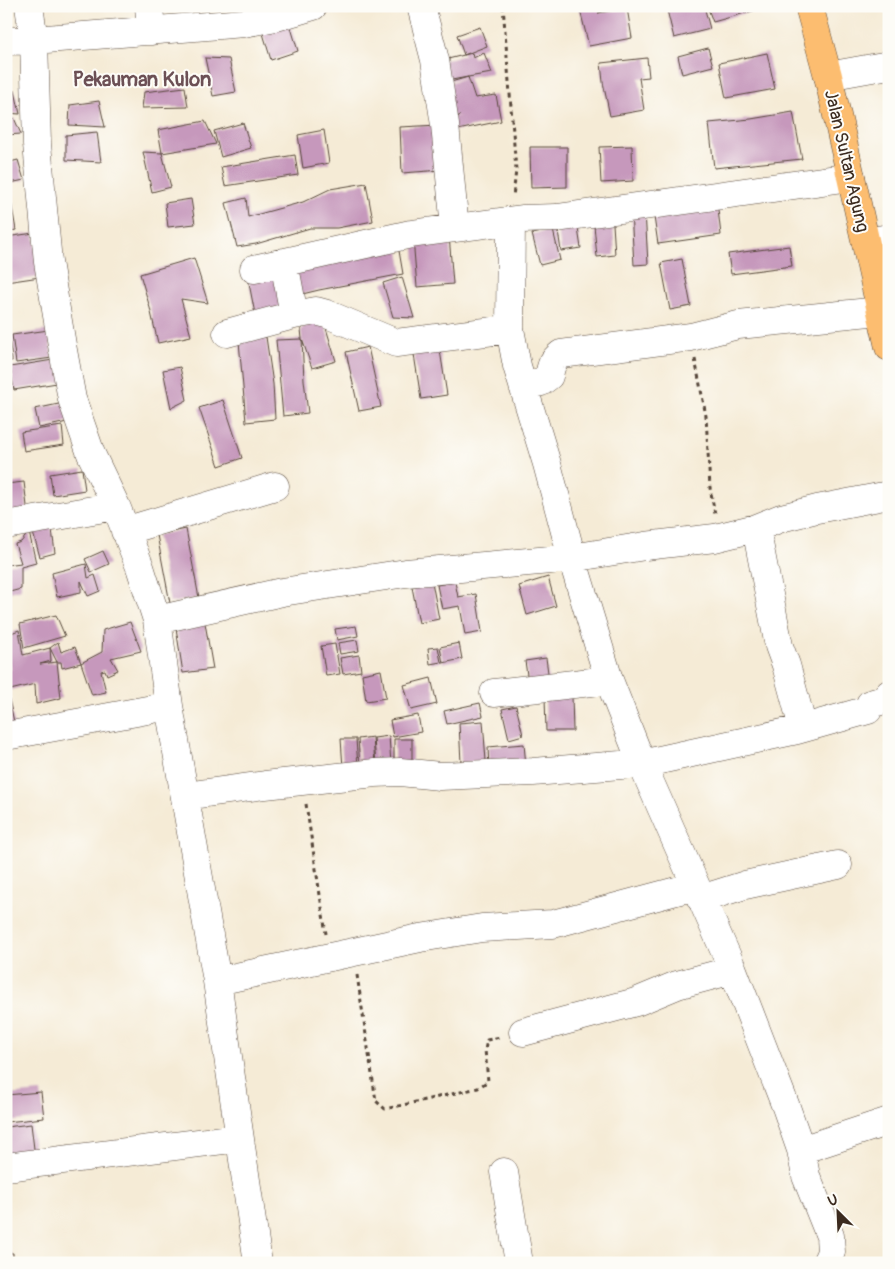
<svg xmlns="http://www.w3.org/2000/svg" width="895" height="1269" font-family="Pangolin,sans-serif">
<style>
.building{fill:#c698bc}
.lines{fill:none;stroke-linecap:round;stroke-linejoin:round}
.minor-casing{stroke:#57473a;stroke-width:29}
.highway-casing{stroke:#57473a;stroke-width:29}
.path{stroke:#57473a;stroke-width:3;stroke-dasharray:4 4;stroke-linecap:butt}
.minor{stroke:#fff;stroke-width:28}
.highway{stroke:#fcbd6f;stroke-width:28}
.labels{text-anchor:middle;stroke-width:4;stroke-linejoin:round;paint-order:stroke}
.street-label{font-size:18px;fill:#3b2a1e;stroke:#fdfcf7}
.quarter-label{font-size:20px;font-weight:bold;fill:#6c5055;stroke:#fdfcf7}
</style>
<rect width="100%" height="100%" fill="#fdfcf7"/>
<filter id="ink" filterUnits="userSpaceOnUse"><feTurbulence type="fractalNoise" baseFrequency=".02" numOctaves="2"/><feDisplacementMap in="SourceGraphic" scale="10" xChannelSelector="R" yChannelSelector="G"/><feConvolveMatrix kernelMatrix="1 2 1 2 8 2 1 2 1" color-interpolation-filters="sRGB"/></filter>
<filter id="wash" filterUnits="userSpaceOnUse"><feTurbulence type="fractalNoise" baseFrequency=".0096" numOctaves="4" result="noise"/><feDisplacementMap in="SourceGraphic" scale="20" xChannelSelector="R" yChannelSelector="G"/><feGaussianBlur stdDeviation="1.12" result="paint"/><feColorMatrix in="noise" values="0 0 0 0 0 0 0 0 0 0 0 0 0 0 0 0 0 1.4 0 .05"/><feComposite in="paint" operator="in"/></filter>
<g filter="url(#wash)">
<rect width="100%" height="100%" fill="#f5ebd6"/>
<g id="blocks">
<path class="building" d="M579,6H614L598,13L627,8L632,38L589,46Z
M666,6H704L710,29L674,38Z
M707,6H767V7L713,22Z
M289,21L298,51L271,60L262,30Z
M480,27L487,46L464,55L472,53L473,58L484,53L492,73L468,77L475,98L496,95L501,121L448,132L445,119L460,116L449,117L441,85L468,77L441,82L436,62L464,55L457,35Z
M708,48L713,66L682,74L678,56Z
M767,53L775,89L726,98L719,63Z
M205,58L229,59L236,92L213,96Z
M647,58L649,77L639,78L644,110L610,116L603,82L601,63Z
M185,87L188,107L142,108L144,92Z
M15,91L20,114L6,113V92Z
M99,101L105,127L69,125L70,105Z
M793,112L802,159L714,168L709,123L751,119Z
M14,118L21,134L6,135V119Z
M205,121L216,144L162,153L171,187L152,192L143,152L162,153L158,130Z
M243,123L251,148L221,157L214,131Z
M439,125L442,170L402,173L400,127Z
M324,130L329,163L303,168L298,135Z
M97,132L101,162L66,160V135Z
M632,146L633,181L601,183L599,147Z
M530,147H567V187L531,188Z
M295,155L298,175L225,186L221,167Z
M18,160L24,180L6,184V163Z
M366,183L373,221L337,228H310L256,244L237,247L226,203L246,198L248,217L303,202L330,189Z
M9,190L16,230L6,232V191Z
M191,199L195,224L168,227L165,203Z
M717,201L721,235L658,244L653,210Z
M631,211H645L648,264L634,265Z
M577,222L581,248L561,251L557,224Z
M613,224L615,255L597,257L594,225Z
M553,230L560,260L540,265L532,234Z
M34,233L40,277L6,282V237Z
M449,235L453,284L417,287L413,238Z
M398,245L403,274L319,290L294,296L287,265Z
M789,246L792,266L731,274L728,254Z
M194,258L208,303L181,299L191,336L158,343L150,308L140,274Z
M682,259L691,306L670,310L661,263Z
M279,266L287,307L255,314L247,273Z
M402,277L414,318L393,317L383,283Z
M6,292H8L9,312H6Z
M322,315L336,361L312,368L302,339L301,329Z
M49,330L52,358L16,363L12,335Z
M6,337H9L12,361H6Z
M266,337L273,384L275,419L246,422L239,341Z
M302,339L304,380L308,413L283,416L276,340Z
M439,344L447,395L421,399L413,348Z
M368,347L381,407L359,411L346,352Z
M59,359L63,382L14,390L10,367Z
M180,367L187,400L171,408L163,370Z
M223,400L242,458L219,466L199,408Z
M68,402L72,421L39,428L35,409Z
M62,426L64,445L24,451L21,432Z
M82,469L85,490L53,495L50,474Z
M24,482L28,514L6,517V484Z
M51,522L55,553L40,557L31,526Z
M186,529L199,598L170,603L157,535Z
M29,532L36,563L21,567V589L6,593V565L21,563L15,544L21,542Z
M103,551L109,564L91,572L85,559Z
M86,564L88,578L95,575L100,591L88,596L81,581V592L57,597L52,573Z
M548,577L556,606L527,615L519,586Z
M432,582L439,619L419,623L412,587Z
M455,582L458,597L476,594L482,632L465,635L460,606L442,609L437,585Z
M56,615L65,636L24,648L20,624Z
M130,622L141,651L111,658L118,670L107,675L105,670L101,671L106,692L92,695L81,663L102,652L103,630Z
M205,623L213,669L183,673L176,628Z
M356,626L358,636L337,640L335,629Z
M19,630L23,655L50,648L51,661L40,664L57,662L61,698L36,704L35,684L6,691V670L11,669L9,662L6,663V635Z
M357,640L359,651L340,654L338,643Z
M58,642L61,652L75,647L81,663L62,668L61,662H57L50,648Z
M459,643L462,659L443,663L440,647Z
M335,644L340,674L326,676L321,646Z
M438,647L441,662L430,664L428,648Z
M359,655L361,671L343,674L340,658Z
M546,658L549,680L528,682L525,661Z
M381,670L386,698L366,701L362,674Z
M431,678L437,704L411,710L404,685Z
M6,695H8L15,726L6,727Z
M545,697H572L573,731H546Z
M480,703L483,716L447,724L444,711Z
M516,706L523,735L509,739L502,709Z
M418,715L421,732L393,737L390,720Z
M483,721L486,761L461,763L459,723Z
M389,736L391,764L376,766L374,738Z
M373,737L375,765L360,767L358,739Z
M341,739H356L358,767L343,768Z
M394,739H412V768H394Z
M524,744L526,766L489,769L488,747Z
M41,1092L44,1118L6,1122V1095Z
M31,1124L35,1157L6,1160V1127Z
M6,1253H13V1263H6Z"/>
</g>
</g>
<g filter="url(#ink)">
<use href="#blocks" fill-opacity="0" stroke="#57473a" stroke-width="1"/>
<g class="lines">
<defs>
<path id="minor" d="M29,6L34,40L37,144L48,262L62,345L72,399L91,454L116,506L140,567L157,620L169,706L217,981L258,1263
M149,6L151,31
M421,6L435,60L445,125L455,228
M6,41L34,40L244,23L276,17L313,6
M828,76L889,65
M511,221L510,329L517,366L547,464L572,558L609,680L642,764L733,970L786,1107L801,1150
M866,242L889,238
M284,262L294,315
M254,269L411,234L522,219L557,218L851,177
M227,333L294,315L316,311L327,314L396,343L510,329
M523,386L541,382L549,376C551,366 552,361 561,354L691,337L738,325L880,311
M6,525L116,506
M756,528L779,646L786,665L803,728
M125,531L275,486
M157,620L282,592L406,573L572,558L645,546L715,538L756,528L781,518L817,509L889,495
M494,693L609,680
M6,736L169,706
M185,796L265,785L375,773L400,772L440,776L533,772L646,763L797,730L868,710L870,704L884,700L889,694
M701,899L745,885L838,865
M217,981L420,938L482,928L553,924L695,886
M523,1032L636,1002L677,985L733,970
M6,1167L239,1138
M504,1172L519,1263
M826,1263L831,1252L830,1236L806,1176L801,1150L889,1121"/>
<path id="highway" d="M809,6L828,76L851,177L889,347"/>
</defs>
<use href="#minor" class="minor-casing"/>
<use href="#highway" class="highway-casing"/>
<path class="path" d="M503,6L516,170L513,197
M695,359L706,416L710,488L715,514
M306,804L326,934
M357,975L376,1101L385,1109L478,1088L488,1081L485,1050L487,1040L500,1037"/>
<use href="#minor" class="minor"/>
<use href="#highway" class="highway"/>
</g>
</g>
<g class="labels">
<g class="street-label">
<text transform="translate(847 161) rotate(77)" y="6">Jalan Sultan Agung</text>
</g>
<g class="quarter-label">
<text x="142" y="86">Pekauman Kulon</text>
</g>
</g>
<rect width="895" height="1269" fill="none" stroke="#fdfcf7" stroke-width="25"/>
<g transform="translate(838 1212) rotate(336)" stroke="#fdfcf7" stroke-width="4" paint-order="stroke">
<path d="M0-4L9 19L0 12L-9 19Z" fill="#3b2a1e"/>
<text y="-8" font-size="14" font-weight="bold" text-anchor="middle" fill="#3b2a1e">U</text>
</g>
</svg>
